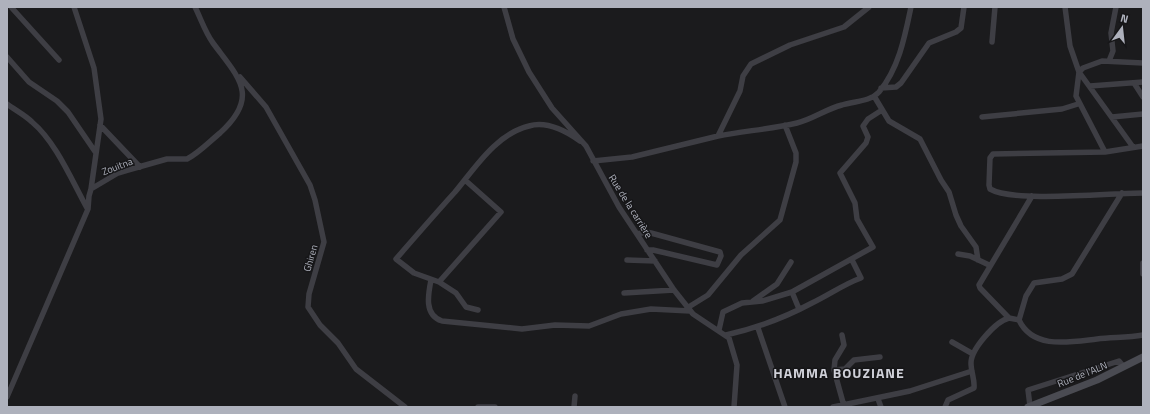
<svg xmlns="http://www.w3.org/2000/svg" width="1150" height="414" font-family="'Titillium Web',sans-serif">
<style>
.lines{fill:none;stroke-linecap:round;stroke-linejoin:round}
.street{stroke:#3e3e44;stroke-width:5.5}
.secondary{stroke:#4a4b52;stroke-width:7}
.labels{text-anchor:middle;stroke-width:3;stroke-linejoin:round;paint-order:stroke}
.street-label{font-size:10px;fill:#aeb1bc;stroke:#161618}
.district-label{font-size:14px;font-weight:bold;letter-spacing:1px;fill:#cfd0d8;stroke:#161618}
</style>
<rect width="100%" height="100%" fill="#1b1b1d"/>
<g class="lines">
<path class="street" d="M11,7L59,60
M74,7L94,68L101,119L91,189
M504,7L513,39L529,72L552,108L586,146L619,207L674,290L693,314L729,338L737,365L734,407
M1065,7L1070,46L1079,72L1133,147
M992,42L995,7
M7,57L29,82L57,101L68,112L96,153
M1109,61L1113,51L1111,33L1116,7
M240,77L266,107L310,185L315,200L324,242L309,294L308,307L320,325L338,343L356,369L405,407
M1134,83L1143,97
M1090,86L1143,82
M881,88L896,87L901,83L929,43L956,32L961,28L964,7
M874,96L889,121L920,139L941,180L949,192L956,215L961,226L976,247L978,260
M7,104C15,110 25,115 32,122C56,142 72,181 87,208
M982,117L1062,109L1078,104
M1112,117L1143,114
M100,125L140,167
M718,136C744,131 771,129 797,123C813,119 826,109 842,105C854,101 870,102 879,92C899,68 905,36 911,7
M1143,146L1105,152L993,154L990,158L989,185L990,189C1014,203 1111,193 1143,193
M1105,152L1076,96L1079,72L1083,68L1102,61L1143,63
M593,161L632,157L718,136L740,91L743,76L751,64L790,45L844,27L869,7
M1122,193L1072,274L1062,279L1034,283L1026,296L1019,320C1033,350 1070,342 1097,339C1112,337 1127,338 1143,335
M637,234L646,232L651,233L720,252L721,256L717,265L653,250H647
M958,254L970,256L989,265
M627,260L655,261
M1143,263V274
M431,280C428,295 424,315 442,321L522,329L555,325L589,326L621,314L651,309L690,311
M439,282L501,212L465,180
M792,292L873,247L857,219L855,203L840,173L866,143L868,137L863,126L868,119L882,110
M624,293L674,290
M753,301L777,284L791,262
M687,308L708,295L741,255L780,220L796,162V153L785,125
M478,310L466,307L456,293L439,282L414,273L396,259C416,236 435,214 455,192C475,168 496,134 529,126C546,121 566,131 580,141
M1019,320L1009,318L980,288L979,285L1032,196
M758,328L785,407
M719,330L723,312L742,303L762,301L792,292L799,309
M726,335C757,328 784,318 812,303C829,295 844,284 861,278L852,260
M842,335L844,345L835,360L834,370L844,406
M952,342L973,354
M834,370L845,369L854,360L880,357
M7,397L88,209L89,196L91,189L118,173L128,170L167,159H187C199,153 209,142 220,133C261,96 238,77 213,43C205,32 201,19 195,7
M878,399L881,407
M1030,406L1028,390L1119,361L1124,367
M478,407H495
M574,407L575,396
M833,407L910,391L972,371
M945,407L948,400L974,388C975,380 971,372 971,363C971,349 996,321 1009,318"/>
<path class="secondary" d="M1028,407L1097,380L1143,357"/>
</g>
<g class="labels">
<g class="street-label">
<text transform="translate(117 166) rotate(-21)" y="4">Zouitna</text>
<text transform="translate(631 206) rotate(58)" y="4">Rue de la carrière</text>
<text transform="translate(310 258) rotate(-74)" y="4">Ghiren</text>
<text transform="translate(1082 374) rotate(-22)" y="4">Rue de l'ALN</text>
</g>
<g class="district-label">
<text x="839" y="378">HAMMA BOUZIANE</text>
</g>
</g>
<rect width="1150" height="414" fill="none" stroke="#aeb1bc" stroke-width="16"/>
<g transform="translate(1122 28) rotate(15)" stroke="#161618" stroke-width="3" paint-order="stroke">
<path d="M0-3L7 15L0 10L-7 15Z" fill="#aeb1bc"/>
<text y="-6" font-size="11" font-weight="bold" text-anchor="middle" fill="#aeb1bc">N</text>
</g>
</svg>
